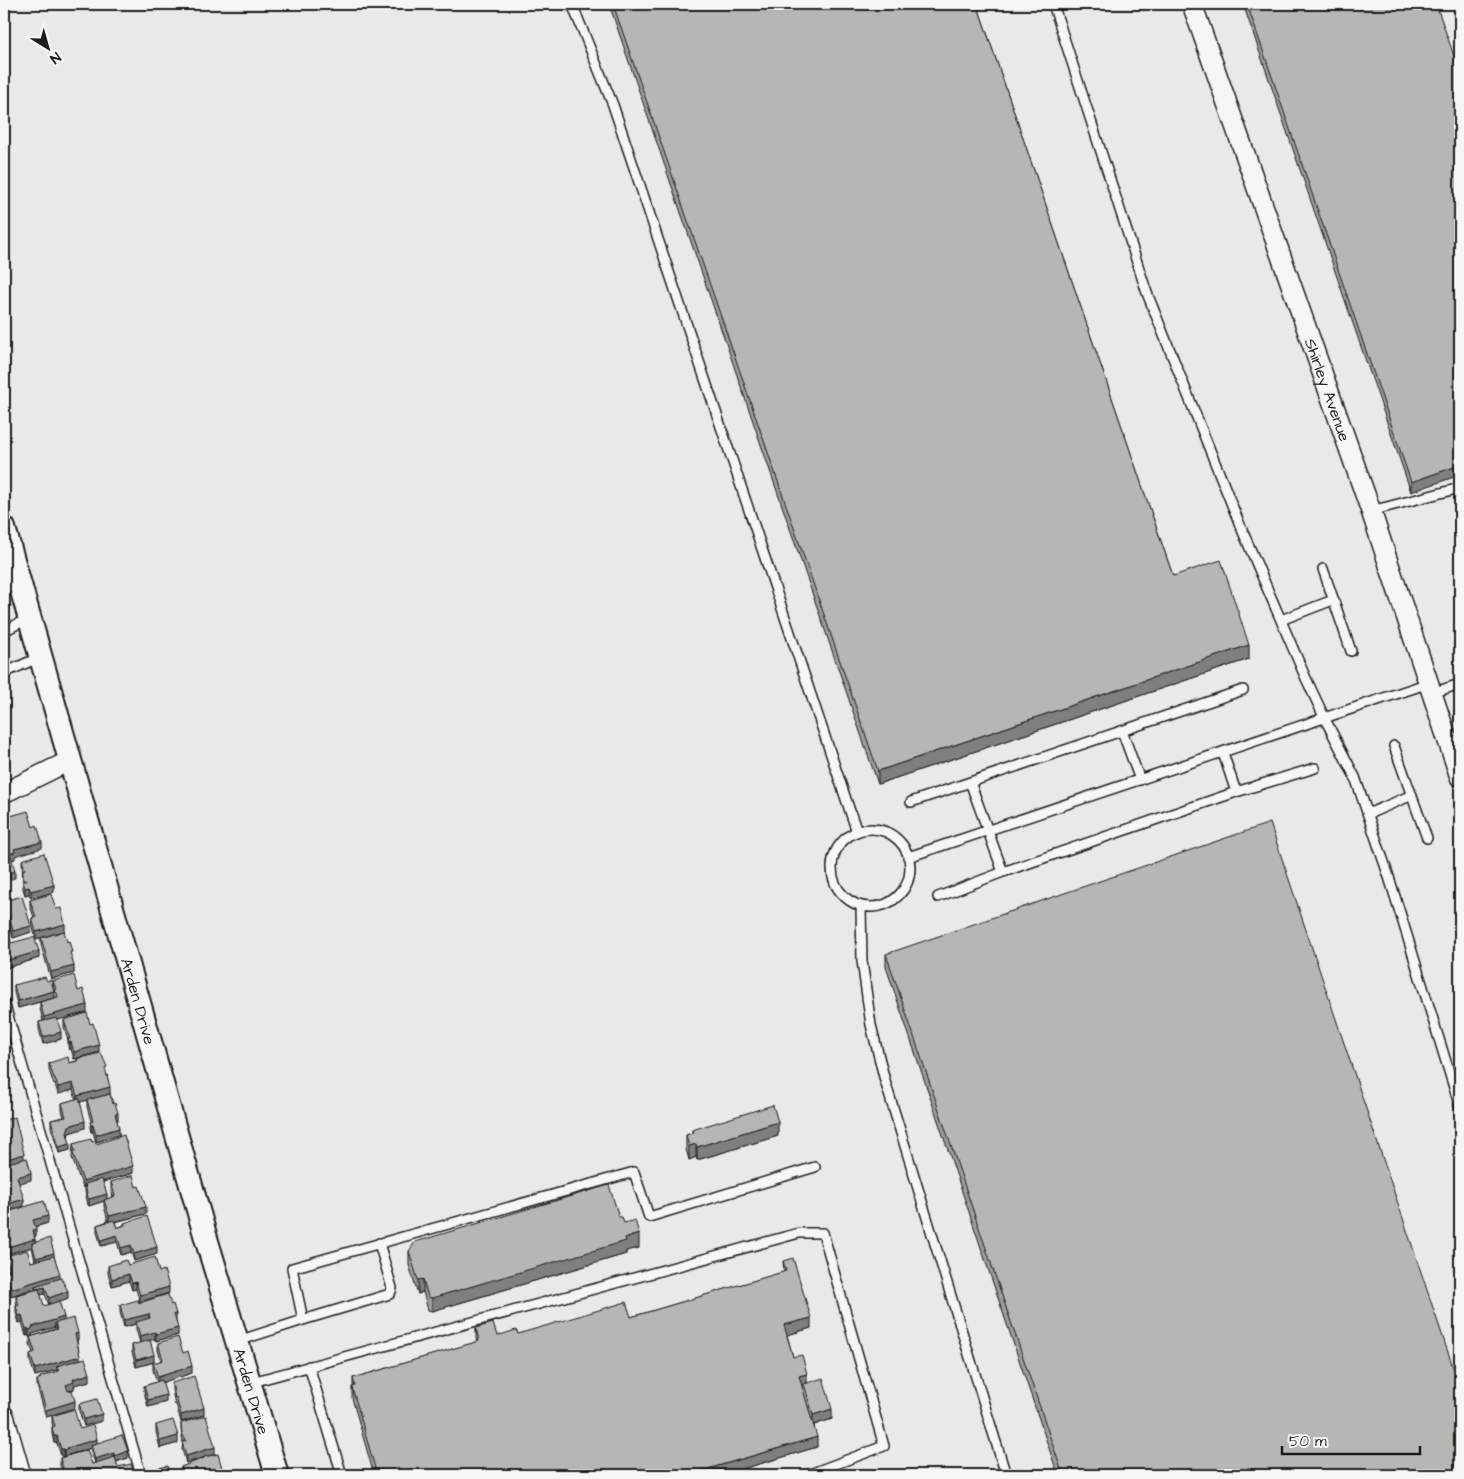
<svg xmlns="http://www.w3.org/2000/svg" width="1464" height="1479" font-family="'Architects Daughter',sans-serif">
<style>
.lines{fill:none;stroke-linecap:round;stroke-linejoin:round}
.service-casing{stroke:#1c1c1c;stroke-width:12}
.minor-casing{stroke:#1c1c1c;stroke-width:22}
.tertiary-casing{stroke:#1c1c1c;stroke-width:26}
.service{stroke:#f6f6f2;stroke-width:9}
.minor{stroke:#f6f6f2;stroke-width:19}
.tertiary{stroke:#f6f6f2;stroke-width:22}
.wall{fill:#9d9d9a;stroke:#1c1c1c;fill-rule:evenodd}
.shaded-wall{fill:#7f7f7d;stroke:#1c1c1c}
.building{fill:#b6b6b3;stroke:#1c1c1c}
.labels{text-anchor:middle;stroke-width:5;stroke-linejoin:round;paint-order:stroke}
.street-label{font-size:16px;fill:#1c1c1c;stroke:#f6f6f2}
</style>
<rect width="100%" height="100%" fill="#e9e9e5"/>
<filter id="ink" filterUnits="userSpaceOnUse"><feTurbulence type="fractalNoise" baseFrequency=".02" numOctaves="2"/><feDisplacementMap in="SourceGraphic" scale="10" xChannelSelector="R" yChannelSelector="G"/><feConvolveMatrix kernelMatrix="1 2 1 2 8 2 1 2 1" color-interpolation-filters="sRGB"/></filter>
<g filter="url(#ink)">
<g class="lines">
<defs>
<path id="service" d="M572,4L613,105L857,832
M1053,4L1147,293L1240,525L1304,674L1325,719L1355,777L1389,877L1460,1107
M1371,511L1460,488
M1323,569L1351,651
M4,590L19,583
M1281,620L1333,600
M4,631L29,618
M4,673L40,657
M1432,693L1460,684
M1122,731L1140,780
M1394,746L1427,838
M970,782L1003,872L1236,792L1223,753
M1236,792L1315,768
M911,802L1243,690
M1368,814L1412,795
M832 868a39 39 0 1 1 78 0a39 39 0 1 1-78 0Z
M908,857L1429,683
M938,897L1003,872
M861,906L862,961L871,1025L885,1081L1006,1475
M4,1002L141,1475
M303,1320L390,1294L392,1288L379,1243
M238,1341L303,1320L292,1268L634,1172L649,1217L815,1167
M309,1366L342,1475
M249,1383L799,1233H823L884,1446L807,1475"/>
<g id="minor">
<path id="s1" d="M1192,4L1371,511L1460,777"/>
<path d="M4,793L69,761"/>
<path d="M4,1416L21,1475"/>
</g>
<g id="tertiary">
<path id="s2" d="M4,528L206,1238L277,1475"/>
</g>
</defs>
<use href="#service" class="service-casing"/>
<use href="#minor" class="minor-casing"/>
<use href="#tertiary" class="tertiary-casing"/>
<use href="#service" class="service"/>
<use href="#minor" class="minor"/>
<use href="#tertiary" class="tertiary"/>
</g>
<path class="wall" d="M609,4H977L1173,576L1249,659L878,784Z
M1243,4H1436L1411,492Z
M22,860L54,892L31,898L29,894L25,895L23,889Z
M30,900L56,909L65,931L36,939L32,925V918L34,917L30,906Z
M5,901L31,932L13,938L5,908Z
M4,937L11,943L39,958L6,968L4,959Z
M41,938L72,959L74,973L51,979L41,945Z
M886,954L1460,1475H1058L886,967Z
M47,981L53,988V981L78,991L87,1012L57,1020L61,1039L43,1044L39,1029V1022L43,1021L40,1009V1002L55,998L54,991V998L18,1008L14,992V985Z
M64,1020L99,1052L74,1059L71,1049L69,1050L68,1046V1040L64,1027Z
M77,1059L107,1074L110,1094L118,1120H117L119,1135L96,1142L93,1132H91L90,1128L91,1121L87,1107V1100L80,1102L85,1128L69,1133L68,1137L70,1150L59,1153L51,1127V1120L64,1117L62,1110V1103L76,1099L73,1090L58,1094L55,1084L54,1085L49,1070V1063H69L77,1061Z
M692,1130L778,1136L697,1160L696,1157L689,1160L686,1149V1135L692,1133Z
M92,1142L96,1144L133,1173L103,1182L107,1199L113,1197L111,1189V1182L146,1214L115,1222L117,1228L124,1225V1223L157,1254L134,1261L131,1252L121,1255L117,1242L101,1246L97,1232V1225L108,1221L104,1206V1201L89,1206L88,1205L85,1191V1187L83,1188L72,1158L73,1144Z
M4,1213L48,1223L35,1227L36,1236H34L35,1242L54,1257L60,1279L68,1298L58,1302L64,1321L78,1340H77L80,1359L90,1381L74,1385V1389L68,1391L75,1408L46,1417L37,1386V1380L40,1378V1377L57,1372V1370L35,1376L30,1361V1354L33,1353L30,1344V1337L55,1329V1327L32,1334V1336L29,1337L28,1335L26,1336L22,1322L19,1323L16,1313V1306H17L16,1302V1295L35,1290V1288L11,1296L6,1280V1273L9,1272L6,1263V1256L31,1262L35,1261L32,1247L4,1255ZM45,1294L49,1305L44,1306L40,1295Z
M619,1217L639,1248L626,1251V1254L432,1311L428,1310L423,1292L418,1294L409,1265V1251Z
M783,1261L811,1328L787,1335L793,1357L807,1382L832,1419L814,1425L817,1447L722,1475H374L352,1398V1387H353V1378L477,1342L476,1338V1328L497,1336L518,1334L631,1317L784,1272Z
M128,1265L169,1293L140,1302L136,1289L132,1290L129,1281L112,1286L108,1273V1266Z
M139,1303L171,1305L176,1314V1321H175L178,1335L156,1341L155,1339L150,1340L154,1362L136,1367L132,1352V1345L140,1343L136,1329V1324L124,1327L120,1312V1305Z
M158,1343L183,1353L192,1373L162,1382L166,1402L148,1407L144,1392V1386L157,1382L153,1370V1363L161,1361L158,1350Z
M172,1383L204,1415L181,1422L176,1404L175,1405L172,1390Z
M79,1404L102,1421L84,1426L79,1411Z
M52,1416L80,1429L97,1443L128,1458L116,1462L118,1467L134,1475H63L60,1465V1458L64,1457V1456H61L57,1443H54L52,1434V1427H53L52,1423ZM91,1448V1452L95,1463L92,1464L68,1456V1455Z
M181,1423L215,1454L212,1455L224,1475H182L181,1467L204,1459V1458L186,1463L182,1449L183,1442L181,1430Z
M156,1425L178,1443L160,1448L156,1432Z"/>
<path class="shaded-wall" d="M1460,465V475L1411,492V482Z
M1249,645V659L878,784V771Z
M42,842V848L15,856V859L4,862V855L14,849Z
M15,871V878L4,881V874Z
M54,885V892L31,898V891Z
M29,887V894L25,895V888Z
M65,924V931L36,939V932Z
M31,926V932L13,938V931Z
M39,951V958L6,968V961Z
M74,966V973L51,979V972Z
M54,991V998L18,1008V1001Z
M87,1005V1012L44,1024V1017Z
M61,1032V1039L43,1044V1037Z
M71,1042V1049L69,1050V1043Z
M99,1045V1052L74,1059V1052Z
M73,1083V1090L58,1094V1087Z
M110,1087V1094L77,1103V1096Z
M7,1089V1096L4,1097V1090Z
M118,1113V1120L115,1121V1114Z
M85,1121V1128L69,1133L67,1140V1133L69,1126Z
M778,1122V1136L697,1160V1147Z
M91,1125H93V1132H91Z
M119,1128V1135L96,1142V1135Z
M70,1144V1150L59,1153V1147Z
M696,1144V1157L689,1160V1146Z
M24,1154V1161L4,1167V1160Z
M133,1166V1173L85,1187V1184V1187L83,1188V1181Z
M31,1173V1180L17,1184V1177Z
M107,1194V1200L89,1206V1199Z
M24,1199V1206L4,1212V1205Z
M146,1207V1214L109,1223V1216Z
M48,1216V1223L33,1227V1220Z
M36,1229V1236L33,1237V1230Z
M639,1234V1248L626,1251V1254L432,1311V1298Z
M117,1235V1242L101,1246V1240Z
M35,1239V1246L32,1243V1247L4,1255V1248Z
M131,1245V1252L121,1255V1248Z
M157,1247V1254L134,1261V1254Z
M54,1253V1260L36,1265V1258Z
M60,1274V1281L35,1286V1288L11,1296V1289Z
M129,1274V1281L112,1286V1279Z
M423,1279V1292L418,1294V1280Z
M136,1282V1289L132,1290V1283Z
M45,1287V1294L36,1296V1289Z
M169,1287V1293L140,1302V1295Z
M68,1291V1298L49,1305V1298Z
M149,1314V1321L136,1322V1324L124,1327V1320Z
M22,1315V1322L19,1323V1316Z
M64,1317V1324L55,1323V1327L32,1334V1336L29,1337V1330L32,1327Z
M811,1318V1328L784,1336V1325Z
M28,1328V1335L26,1336V1329Z
M178,1328V1335L156,1341V1334Z
M155,1332V1339L140,1343V1336Z
M78,1333V1340L75,1341V1334Z
M154,1355V1362L136,1367V1360Z
M80,1356V1363L57,1366V1370L35,1376V1369Z
M192,1366V1373L158,1384V1377Z
M90,1374V1381L74,1385V1389L66,1392V1385L73,1379Z
M807,1374V1384L799,1386V1376Z
M166,1395V1402L148,1407V1400Z
M75,1401V1408L46,1417V1410Z
M204,1408V1415L181,1422V1415Z
M832,1409V1419L813,1425V1415Z
M102,1414V1421L84,1426V1419Z
M54,1436H57V1443H54Z
M178,1436V1443L160,1448V1441Z
M817,1437V1447L722,1475H687Z
M97,1439V1446L91,1445V1448L68,1455V1456L64,1457V1450L67,1448Z
M215,1447V1454L186,1463V1456Z
M61,1449H64V1456H61Z
M128,1451V1458L114,1462V1456Z
M114,1453V1460L95,1466V1459Z
M134,1472V1475H123Z"/>
<path class="building" d="M613,4H977L1173,576L1221,560L1249,645L878,771Z
M1247,4H1436L1460,73V465L1411,482Z
M28,811L33,827L37,825L42,842L14,849L15,852L4,855V817L5,816L7,823H9L7,817Z
M1270,823L1460,1388V1475H1063L886,954Z
M44,853L54,885L31,891L29,887L25,888L23,882L28,880H24L23,876V870L25,869L22,860Z
M11,856L15,871L4,874V858Z
M51,894L56,909L61,908L65,924L36,932L32,918L36,917L30,900Z
M22,896L31,926L13,931L5,901Z
M64,931L67,942L69,941L72,952H70L74,966L51,972L41,938Z
M9,936L11,943L34,937L39,951L6,961L4,952V937Z
M74,975L78,991L83,989L87,1005L44,1017L40,1002L58,997L57,993H56L54,990L56,989L53,981Z
M45,977L47,981L51,980L54,991L18,1001L14,985Z
M87,1013L90,1024L93,1023L99,1045L74,1052L71,1042L69,1043L68,1039H70L64,1020Z
M57,1018L61,1032L43,1037L39,1022Z
M101,1053L107,1067L105,1068L110,1087L77,1096L73,1083L58,1087L55,1078H54L49,1063L68,1057L69,1063L78,1061L77,1059Z
M4,1077L7,1089L4,1090Z
M110,1094L113,1104L115,1103L118,1113L115,1114L119,1128L96,1135L93,1125H91L90,1122L93,1121L87,1100Z
M79,1098L85,1121L69,1126L67,1133L70,1144L59,1147L51,1120L66,1117L62,1103Z
M773,1105L778,1122L697,1147L696,1144L689,1146L686,1135L693,1133L692,1130Z
M15,1117L24,1154L4,1160V1120Z
M124,1135L133,1166L83,1181L72,1151H75L73,1144L91,1139L92,1142L95,1141L96,1144Z
M27,1158L31,1173L17,1177L24,1199L4,1205V1164Z
M133,1175L136,1187L139,1186L146,1207L109,1216L104,1200L115,1196L111,1182Z
M102,1179L107,1194L89,1199L88,1198L85,1184Z
M609,1185L619,1217H622L624,1223L635,1220L639,1234L625,1238L626,1241L432,1298L428,1297L423,1279L418,1280L409,1251L415,1242Z
M44,1201L48,1216L33,1220L36,1229L33,1230L35,1239L4,1248V1213Z
M147,1216L157,1247L134,1254L131,1245L121,1248L117,1235L101,1240L97,1225L114,1220L117,1228L125,1225L124,1223Z
M50,1238L54,1253L36,1258L32,1243Z
M27,1250L31,1262L54,1256L60,1274L11,1289L6,1273L10,1271L6,1256Z
M155,1257L159,1272L164,1270L169,1287L140,1295L136,1282L132,1283L129,1274L112,1279L108,1266L126,1260L128,1265Z
M793,1258L811,1318L784,1325L793,1357L802,1355L807,1374L799,1376L817,1437L687,1475H377L352,1387L355,1386L353,1378L479,1341L476,1328L493,1323L497,1336L516,1330L518,1334L626,1302L631,1317L786,1271L783,1261Z
M61,1278L68,1291L49,1298L45,1287L36,1289L35,1286Z
M39,1289L44,1306L59,1301L64,1317L32,1327V1329L29,1330L28,1328L26,1329L22,1315L19,1316L16,1306L19,1305L16,1295Z
M168,1294L171,1305L173,1304L176,1314H174L178,1328L156,1334L155,1332L140,1336L136,1322L150,1318L149,1314L124,1320L120,1305L138,1300L139,1303Z
M74,1318L78,1333L75,1334L80,1356L35,1369L30,1354L35,1352L30,1337L57,1329L55,1323Z
M178,1337L183,1353L188,1351L192,1366L158,1377L153,1363L163,1360L158,1343Z
M150,1340L154,1355L136,1360L132,1345Z
M85,1358L90,1374L73,1379L74,1382L66,1385L68,1391L72,1390L75,1401L46,1410L37,1380L41,1378L40,1377L59,1371L57,1366Z
M194,1376L204,1408L181,1415L176,1397L175,1398L172,1383Z
M823,1378L832,1409L813,1415L804,1384Z
M162,1380L166,1395L148,1400L144,1386Z
M97,1399L102,1414L84,1419L79,1404Z
M74,1409L80,1429L93,1425L97,1439L67,1448L68,1449L64,1450V1449H61L57,1436H54L52,1427L55,1426L52,1416Z
M206,1416L215,1447L186,1456L182,1442L186,1441L182,1433L181,1423Z
M173,1420L178,1436L160,1441L156,1425Z
M122,1435L128,1451L114,1456V1453L95,1459L91,1445Z
M87,1450L92,1464L115,1457L118,1467L131,1464L134,1472L123,1475H65L60,1458Z
M218,1454L224,1475H184L181,1467L204,1458V1457Z
M168,1466L170,1475H155L153,1469Z"/>
</g>
<g class="labels">
<g class="street-label">
<text dy="6" stroke="none"><textPath href="#s1" startOffset="409">Shirley Avenue</textPath></text>
<text dy="6" stroke="none"><textPath href="#s2" startOffset="492">Arden Drive</textPath></text>
<text dy="6" stroke="none"><textPath href="#s2" startOffset="898">Arden Drive</textPath></text>
</g>
</g>
<rect width="1464" height="1479" fill="none" stroke="#f6f6f2" stroke-width="20"/>
<rect x="10" y="10" width="1444" height="1459" fill="none" stroke="#1c1c1c" stroke-width="2" filter="url(#ink)"/>
<g transform="translate(48 48) rotate(143)" stroke="#f6f6f2" stroke-width="4" paint-order="stroke">
<path d="M0-4L9 19L0 12L-9 19Z" fill="#1c1c1c"/>
<text y="-8" font-size="14" font-weight="bold" text-anchor="middle" fill="#1c1c1c">N</text>
</g>
<path d="M1282 1446v8h138v-8" fill="none" stroke="#1c1c1c" stroke-width="2.5"/>
<text x="1289" y="1446" font-size="15" fill="#1c1c1c" stroke="#f6f6f2" stroke-width="4" paint-order="stroke">50 m</text>
</svg>
